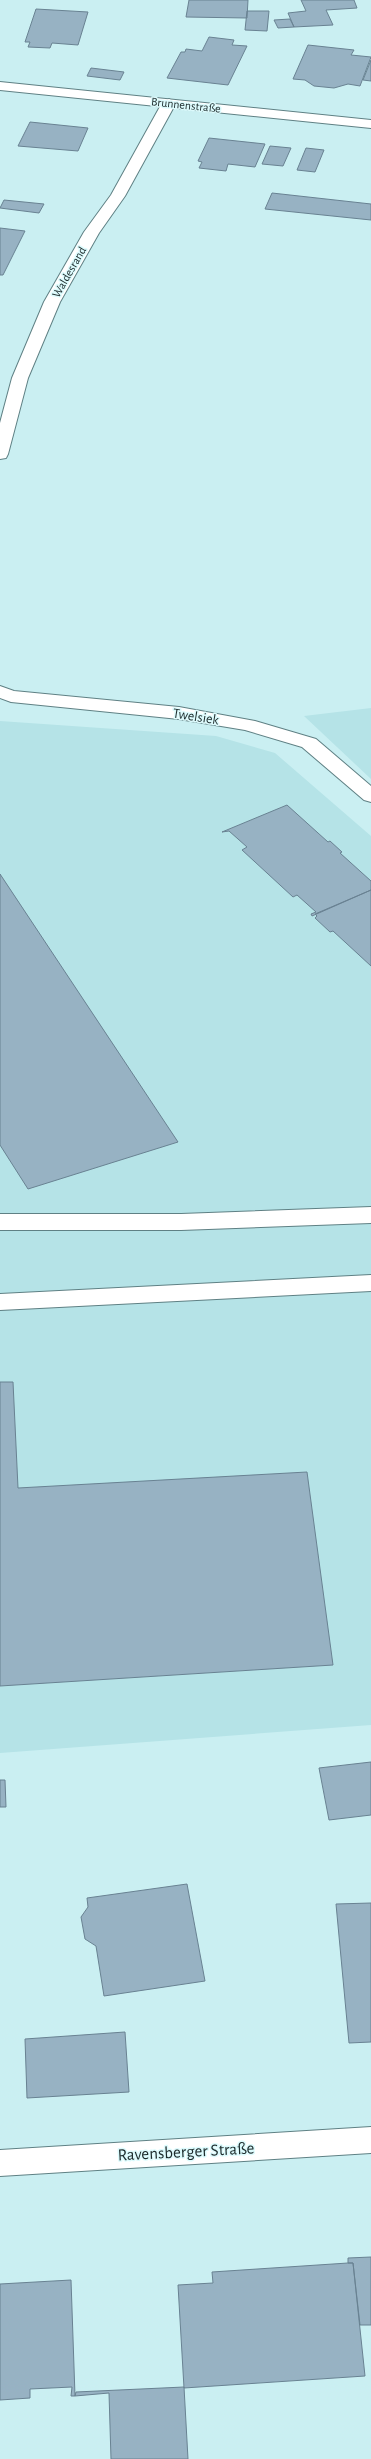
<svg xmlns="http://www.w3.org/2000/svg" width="371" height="2459" font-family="'Alegreya Sans',sans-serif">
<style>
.built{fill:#b5e3e7}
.building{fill:#97b2c3;stroke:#698292}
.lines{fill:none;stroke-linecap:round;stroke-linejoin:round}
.lane-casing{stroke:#5f8084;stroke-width:2}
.street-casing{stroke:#5f8084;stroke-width:2}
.secondary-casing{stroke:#5f8084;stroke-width:2}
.lane{fill:#fff;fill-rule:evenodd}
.street{fill:#fff;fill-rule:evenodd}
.secondary{fill:#fff;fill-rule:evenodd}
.labels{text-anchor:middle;stroke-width:3;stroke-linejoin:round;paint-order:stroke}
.far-street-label{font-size:12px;fill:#1c2a2b;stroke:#ddfbfd}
.street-label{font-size:14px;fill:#1c2a2b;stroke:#ddfbfd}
.near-street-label{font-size:17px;fill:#1c2a2b;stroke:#ddfbfd}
</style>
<rect width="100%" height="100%" fill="#caeff2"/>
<path class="built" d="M371,708V779L304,716Z
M0,721L216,736L275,753L371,836V1725L0,1753Z"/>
<path class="building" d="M189,0H248L247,18L186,17Z
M301,0H354L357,8L326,10L333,25L294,27L288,13L306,11Z
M36,9L88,12L78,45L52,43L50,48L28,47L30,42H25Z
M247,11H269L267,31L245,30Z
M290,19L294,27L278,28L274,20Z
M209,37L234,40L232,45L247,46L228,85L167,78L181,52H185L186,49L202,51Z
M308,45L354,50L351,55L371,57L360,86L348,84L334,88L314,86L305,80L293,79Z
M371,60V81L363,80Z
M91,68L124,72L120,80L87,76Z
M30,122L88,128L78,151L18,146Z
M209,138L265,144L255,167L228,164L226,171L199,168L202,162L198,161Z
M270,146L291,148L283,166L262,164Z
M306,148L324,150L315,172L297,170Z
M272,193L371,204V220L265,209Z
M4,200L44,204L39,213L0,208Z
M0,228L25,231L3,275H0Z
M287,805L328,842L330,841L342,852L340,853L371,881V890L312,916L311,914L316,912L297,895L293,897L242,850L247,847L229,831L222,832Z
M0,874L178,1142L28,1189L0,1145Z
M371,890V966L333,931L330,932L315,918L317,916L315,914Z
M0,1382H13L18,1488L307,1472L333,1665L0,1686Z
M371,1762V1815L329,1820L319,1768Z
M0,1780H5L6,1807H0Z
M187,1884L205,1981L104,1996L96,1946L85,1939L81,1917L88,1907L87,1898Z
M371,1903V2042L349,2043L336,1904Z
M125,2032L129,2092L27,2098L25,2039Z
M371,2257V2325H360L353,2263H348V2258Z
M348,2263H353L365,2376L184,2388L178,2285L213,2283L212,2272Z
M71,2280L75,2396H71L72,2387L30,2389V2398L0,2400V2284Z
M184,2387L188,2459H111L109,2393L75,2396L76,2392Z"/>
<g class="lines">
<defs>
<path id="lane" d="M371,1207V1223L181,1230H0V1214H181Z
M371,1275V1291L0,1310V1294Z"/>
<path id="street" d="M169,99L176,103L125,196L99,233L60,302L28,378L8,454L6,458L0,459V423L12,378L44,302L84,232L111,195L162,103Z
M0,686L14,691L179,707L255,721L316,739L371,786V802L364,800L302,747L245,730L179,719L11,702L0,698Z
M371,2127V2153L0,2176V2150Z"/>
<path id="secondary" d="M0,82L371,120V128L0,90Z"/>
</defs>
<use href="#lane" class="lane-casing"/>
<use href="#street" class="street-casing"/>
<use href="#secondary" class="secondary-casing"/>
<use href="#lane" class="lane"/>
<use href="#street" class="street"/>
<use href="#secondary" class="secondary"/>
</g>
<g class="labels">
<g class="far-street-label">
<text transform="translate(186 105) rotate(6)" y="4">Brunnenstraße</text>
<text transform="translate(69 272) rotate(-60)" y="4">Waldesrand</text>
</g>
<g class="street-label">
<text transform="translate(196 716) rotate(9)" y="5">Twelsiek</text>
</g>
<g class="near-street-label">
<text transform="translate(186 2151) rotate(-3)" y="6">Ravensberger Straße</text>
</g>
</g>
</svg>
